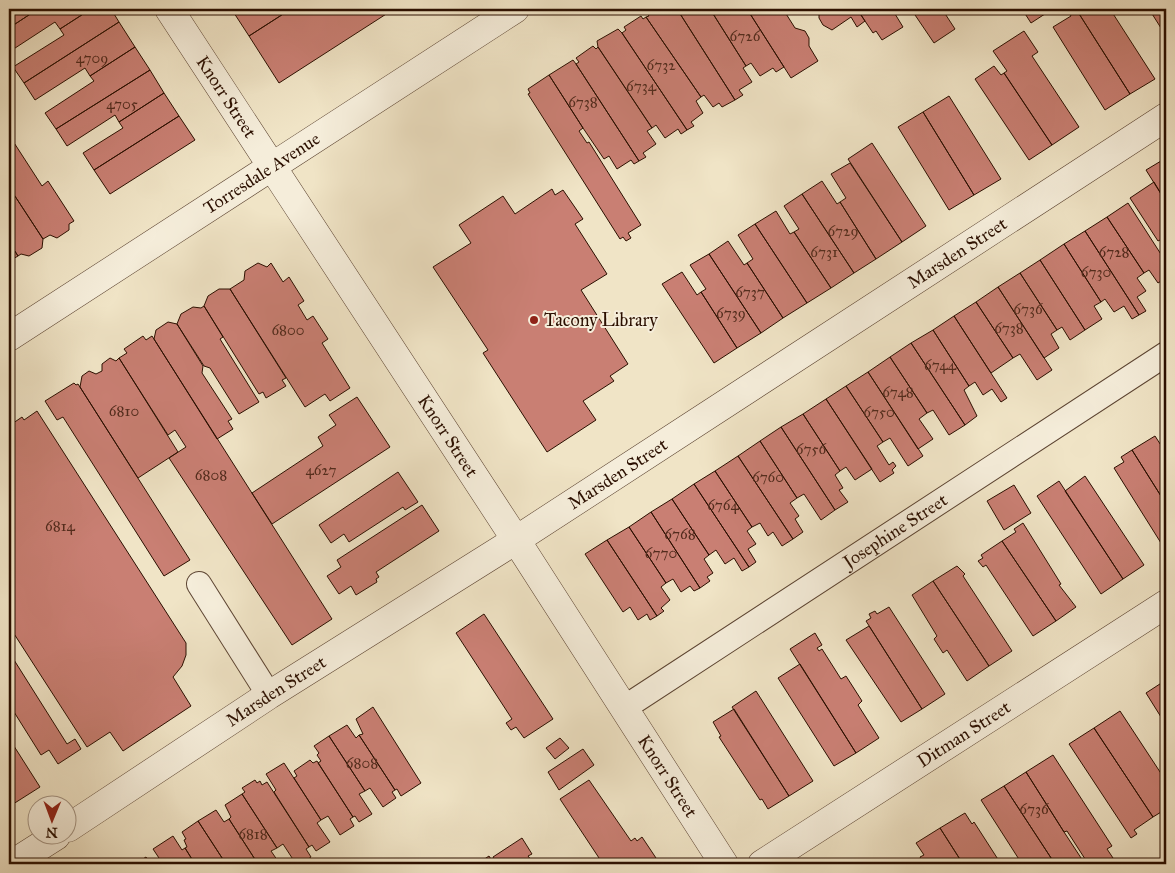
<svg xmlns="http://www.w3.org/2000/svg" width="1175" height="873" font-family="'IM FELL Great Primer',serif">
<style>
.building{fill:#c97f73;stroke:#2b0f00}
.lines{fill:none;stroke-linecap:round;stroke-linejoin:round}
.service-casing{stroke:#5c4432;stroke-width:26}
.minor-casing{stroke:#5c4432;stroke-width:29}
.tertiary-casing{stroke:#5c4432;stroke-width:29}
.service{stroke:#f5edda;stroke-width:24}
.minor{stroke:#f5edda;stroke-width:28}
.tertiary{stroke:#f5edda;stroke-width:28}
.poi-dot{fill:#8f2418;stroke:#f5edda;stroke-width:2}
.labels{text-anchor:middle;stroke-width:4;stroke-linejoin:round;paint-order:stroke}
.number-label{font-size:15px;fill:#522b1d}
.street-label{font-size:18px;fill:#2b0f00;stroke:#f5edda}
.poi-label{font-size:18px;fill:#2b0f00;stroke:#f5edda;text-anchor:start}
</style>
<rect width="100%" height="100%" fill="#f0e4c6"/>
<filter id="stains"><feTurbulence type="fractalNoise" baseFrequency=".004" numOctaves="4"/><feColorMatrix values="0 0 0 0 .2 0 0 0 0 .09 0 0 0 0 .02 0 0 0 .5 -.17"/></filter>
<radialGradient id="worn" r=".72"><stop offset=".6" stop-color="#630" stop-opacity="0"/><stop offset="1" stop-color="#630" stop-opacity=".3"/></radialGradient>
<path class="building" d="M9,9H38L9,28Z
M38,9H91L60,29L55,22L9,52V28Z
M91,9H111L119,22L24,83L13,67L64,35L60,29Z
M240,9H291L249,36L234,13Z
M291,9H394L279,83L249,36Z
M651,9H677L735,100L722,107L719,103L713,107L704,95L701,97L646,17L649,16L646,12Z
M677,9H710L746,66L743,68L752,82L739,90L743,95L735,100Z
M710,9H747L784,67L776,72L773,68L760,76L751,63L746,66Z
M747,9H783L795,28L805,31L809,38V46L818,61L791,78Z
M819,9H857L865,21L857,27L851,17L832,30L823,25L819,18Z
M857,9H892L903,27L882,40L876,31L873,33Z
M918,9H942L955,29L934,43L913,12Z
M1022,9H1046L1048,12L1031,23Z
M1070,9H1076L1130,94L1105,110L1053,27L1071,16L1068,10Z
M1076,9H1110L1155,79L1130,94Z
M1149,9H1166V36Z
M641,16L643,19L646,17L701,97L696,101L703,113L691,122L694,126L687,130L622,33L626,30L624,27Z
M119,22L135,47L90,76L85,68L35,100L24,83Z
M618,29L622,33L687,130L681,134L678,129L665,138L656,125L652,128L598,47L597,41Z
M1024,31L1038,52L1032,56L1079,127L1052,145L1004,73L1007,71L993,51Z
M593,46L596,49L598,47L652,128L647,131L656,144L643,153L646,157L639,161L576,64L579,62L576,58Z
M135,47L150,70L56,129L45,113L94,81L90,76Z
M573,60L576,64L639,161L634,164L631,160L617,169L609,156L604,159L583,128L549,75Z
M994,66L1001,75L1004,73L1052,145L1029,160L975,79Z
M150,70L164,93L119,122L115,115L67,146L56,129Z
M549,75L583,128L579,131L587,143L589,142L641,225L628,233L631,238L626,241L623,237L620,239L528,94L530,93L528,89Z
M164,93L179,116L94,170L83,153L123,128L119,122Z
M949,96L1001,179L974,195L923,112Z
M923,112L974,195L949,210L898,127Z
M179,116L195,140L110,194L94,170Z
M9,135L42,186L48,181L74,221L69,224V230L57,238L50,235L43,239L9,187Z
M872,143L926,226L902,242L848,159Z
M1166,158V202L1146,170Z
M850,163L902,242L876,259L840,202L846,198L831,174Z
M822,181L837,204L840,202L876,259L854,273L802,194Z
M1154,182L1166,202V242L1164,238L1158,241L1130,198Z
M9,187L43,239L42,248L29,256L21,254L18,256L9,242Z
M552,189L555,195L563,190L583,219L575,224L607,274L581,290L628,364L610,376L614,381L583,401L596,420L547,452L483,353L488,350L433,267L471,243L459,225L503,196L515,214Z
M802,194L854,273L831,288L794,232L799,229L784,206Z
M1128,203L1166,262V278L1158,283L1149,270L1144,273L1107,217Z
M776,211L790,234L794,232L831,288L807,303L755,224Z
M1107,217L1144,273L1137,278L1146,291L1137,297L1146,311L1139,315L1085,231Z
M755,224L807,303L783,318L747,263L753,259L738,235Z
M1085,231L1139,315L1132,319L1124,306L1114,312L1105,299L1101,302L1064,244Z
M728,241L744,265L747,263L783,318L761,333L709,254Z
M9,242L18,256L13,259V267L9,269Z
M1064,244L1101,302L1094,306L1102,319L1085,330L1040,260Z
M709,254L761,333L737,348L701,292L706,289L690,265Z
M1040,260L1085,330L1070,340L1062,327L1057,330L1020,273Z
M258,263L267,267L271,263L283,282L289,277L304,301L298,305L307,320L313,316L328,339L322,343L350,388L330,401L325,394L305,407L230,289L244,280L245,271Z
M682,272L697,295L701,292L737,348L714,363L662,284Z
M1020,273L1057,330L1051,334L1059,348L1044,358L998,287Z
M998,287L1052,370L1037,380L1020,354L1013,358L976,302Z
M219,289H230L286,378L282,380L286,386L266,398L263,392L259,394L204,306L208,296Z
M976,302L1013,358L991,373L954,316Z
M204,306L223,337L220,339L259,402L239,414L210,368L204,366L177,324L181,314L193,307L201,308Z
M954,316L1007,398L1001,402L992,389L983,395L975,382L969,386L933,330Z
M168,322L177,324L203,366L202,373L232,419L228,421L233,429L217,439L154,339L156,330Z
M933,330L969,386L964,390L977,416L965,425L911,343Z
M143,336L146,340L152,336L332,619L292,645L169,458L186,447L175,430L168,435L119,358L127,353L124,349Z
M911,343L965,425L949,435L933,410L927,413L890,357Z
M890,357L927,413L919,419L933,439L918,449L868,372Z
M110,358L116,361L119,358L178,452L138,478L80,387L82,376L89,371L96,374L102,371V364Z
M868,372L923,456L908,466L890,438L883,442L846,386Z
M74,383L76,385L78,384L190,560L164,576L63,417L57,420L45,401Z
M846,386L883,442L877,446L889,465L893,462L896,466L892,470L894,473L880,482L826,399Z
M357,397L390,447L272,524L252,493L323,446L318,437L336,425L329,415Z
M826,399L872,469L855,480L846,467L840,471L803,414Z
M37,411L186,643V655L182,666L173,677L191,706L123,751L110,732L87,747L9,626V426L22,417L24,420Z
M803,414L840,471L835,475L843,488L839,490L848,502L835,510L781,427Z
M781,427L835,510L821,520L804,494L797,498L760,441Z
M1155,436L1166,453V504L1132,450Z
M760,441L797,498L790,503L799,516L795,519L803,532L793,539L738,456Z
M1132,450L1166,504V551L1114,468L1124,462L1121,457Z
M738,456L793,539L782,546L773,532L768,536L760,523L752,527L715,471Z
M715,471L752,527L747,531L756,544L748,549L756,562L749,567L694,484Z
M398,472L418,502L405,510L403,507L349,542L344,534L331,543L319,525Z
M1085,476L1144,565L1123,579L1065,491Z
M1059,481L1123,579L1101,594L1037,496Z
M694,484L749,567L742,571L734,558L725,564L716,550L709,555L672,499Z
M1014,485L1031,513L1004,530L987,501Z
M672,499L709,555L704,559L713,573L707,577L710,581L700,588L651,512Z
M422,505L439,531L376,572L379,577L376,579L377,582L356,595L351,586L339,594L327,576L341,567L337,560Z
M651,512L700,588L694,591L690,586L681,592L673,579L666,583L629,527Z
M1023,523L1061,584L1059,585L1076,607L1056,621L1002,541L1016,532L1014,529Z
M629,527L666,583L661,587L670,600L661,608L664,611L657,616L607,540Z
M607,540L657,616L650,620L647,614L638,620L630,607L623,612L585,554Z
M1002,541L1056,621L1033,636L986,565L983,567L978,561L983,558L981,555Z
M957,566L965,574L963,576L1012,651L989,666L933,581Z
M933,581L989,666L967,681L947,650L943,653L934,639L937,636L912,595Z
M889,607L945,694L922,709L866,621L871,618L869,614L875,611L877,614Z
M484,614L553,719L524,738L516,727L511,730L506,723L512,719L456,633Z
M869,626L922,709L901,722L846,640Z
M815,633L822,645L817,648L819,651L822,649L841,679L846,676L862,701L858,705L879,738L856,753L790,649Z
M9,652L67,744L75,739L81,749L58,764L49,750L41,755L9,704Z
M800,664L856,753L834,766L778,678Z
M1166,680V725L1146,693Z
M756,691L813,781L789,796L732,707Z
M373,707L421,783L401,796L397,789L395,790L359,735L363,734L356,719Z
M734,709L789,796L768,809L762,799L760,800L719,737L721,736L713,722Z
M1120,711L1166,781V809L1153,817L1094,728Z
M347,725L356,738L359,735L395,790L392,792L396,798L383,807L370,788L365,791L329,736Z
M1094,728L1153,817L1134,830L1137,834L1131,838L1069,744Z
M329,736L365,791L359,794L372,814L359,822L355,816L353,817L318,763L321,761L317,755L319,753L314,746Z
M560,738L569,748L555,759L546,748Z
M12,743L40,787L10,806L9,745Z
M583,749L594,765L559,790L548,772Z
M1053,755L1112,846L1107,849L1113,858L1103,864H1092L1089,860L1087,862L1067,831L1064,832L1026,772Z
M310,760L313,763L317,761L353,817L350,819L354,826L340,835L328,816L321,820L294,778L297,776L294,771Z
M284,763L321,820L317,823L330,842L316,851L312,845L309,847L274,792L276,790L266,774Z
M1026,772L1064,832L1085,864H1055L1004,786Z
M255,780L257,783L260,781L262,785L267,782L309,847L306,849L311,857L301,864H296L283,844L277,848L242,794L245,792L242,788Z
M589,780L631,841L635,838L637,841L642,837L660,864H603L560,799Z
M1004,786L1055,864H1022L981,800Z
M242,794L277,848L271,851L280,864H258L229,819L231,817L225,805Z
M216,810L224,822L229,819L258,864H226L198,821Z
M965,813L972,824L974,822L1001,864H963L940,828Z
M198,821L226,864H195L185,848L187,847L184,840L186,839L182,832Z
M940,828L963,864H924L920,857L924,855L916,843Z
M173,836L182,850L185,848L195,864H163L153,849Z
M522,838L532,854L528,856L534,864H497L493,857Z
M489,856L494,864H477Z
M146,857L151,864H135Z"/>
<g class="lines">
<defs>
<g id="service">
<path d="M199,584L269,695"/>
<path id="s1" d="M624,708L1166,354"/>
</g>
<g id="minor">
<path id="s2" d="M169,9L516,540L724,864"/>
<path id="s3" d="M68,828L269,695L516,540L1166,117"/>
<path d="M12,864L56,836"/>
<path id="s4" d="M762,864L1166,604"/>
</g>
<g id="tertiary">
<path id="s5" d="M9,337L515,9"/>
</g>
</defs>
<use href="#service" class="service-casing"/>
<use href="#minor" class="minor-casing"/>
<use href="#tertiary" class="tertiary-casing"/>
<use href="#service" class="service"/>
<use href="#minor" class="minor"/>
<use href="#tertiary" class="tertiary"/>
</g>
<circle class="poi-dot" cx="534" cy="320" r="5"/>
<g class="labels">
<g class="number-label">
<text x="745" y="41">6726</text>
<text x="92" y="63">4709</text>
<text x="661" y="70">6732</text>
<text x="641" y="91">6734</text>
<text x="583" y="107">6738</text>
<text x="122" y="109">4705</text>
<text x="843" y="236">6729</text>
<text x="824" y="257">6731</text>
<text x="1114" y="257">6728</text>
<text x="1096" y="277">6730</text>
<text x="750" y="297">6737</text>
<text x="1028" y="314">6736</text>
<text x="731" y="318">6739</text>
<text x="1009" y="333">6738</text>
<text x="288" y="335">6800</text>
<text x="940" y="370">6744</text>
<text x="898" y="397">6748</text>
<text x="124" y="416">6810</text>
<text x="879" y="417">6750</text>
<text x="811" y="454">6756</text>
<text x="321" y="475">4627</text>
<text x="211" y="480">6808</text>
<text x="768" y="482">6760</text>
<text x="723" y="510">6764</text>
<text x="60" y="531">6814</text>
<text x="680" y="539">6768</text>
<text x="661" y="558">6770</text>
<text x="362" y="768">6808</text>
<text x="1034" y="814">6736</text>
<text x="253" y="839">6818</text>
</g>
<g class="street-label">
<text dy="6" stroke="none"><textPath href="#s2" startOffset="105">Knorr Street</textPath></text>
<text dy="6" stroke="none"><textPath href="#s5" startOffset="301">Torresdale Avenue</textPath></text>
<text dy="6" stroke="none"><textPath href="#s3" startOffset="1059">Marsden Street</textPath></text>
<text dy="6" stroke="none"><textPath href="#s2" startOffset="510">Knorr Street</textPath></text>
<text dy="6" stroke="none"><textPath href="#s3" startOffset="654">Marsden Street</textPath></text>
<text dy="6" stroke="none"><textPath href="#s1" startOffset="324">Josephine Street</textPath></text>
<text dy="6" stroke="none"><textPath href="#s3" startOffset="249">Marsden Street</textPath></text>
<text dy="6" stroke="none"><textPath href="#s4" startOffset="240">Ditman Street</textPath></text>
<text dy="6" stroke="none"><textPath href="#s2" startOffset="915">Knorr Street</textPath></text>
</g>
<g class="poi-label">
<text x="544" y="326">Tacony Library</text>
</g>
</g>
<rect width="1175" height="873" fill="none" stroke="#f0e4c6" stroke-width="30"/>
<rect x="10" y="10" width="1155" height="853" fill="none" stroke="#2b0f00" stroke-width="2.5"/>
<rect x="15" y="15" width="1145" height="843" fill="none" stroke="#2b0f00"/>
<g transform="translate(52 820) rotate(181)"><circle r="24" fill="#f5edda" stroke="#a49483"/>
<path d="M0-4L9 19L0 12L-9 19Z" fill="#8f2418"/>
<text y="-8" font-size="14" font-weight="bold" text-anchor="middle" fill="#2b0f00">N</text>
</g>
<rect width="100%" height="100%" filter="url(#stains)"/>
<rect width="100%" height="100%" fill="url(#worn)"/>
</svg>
